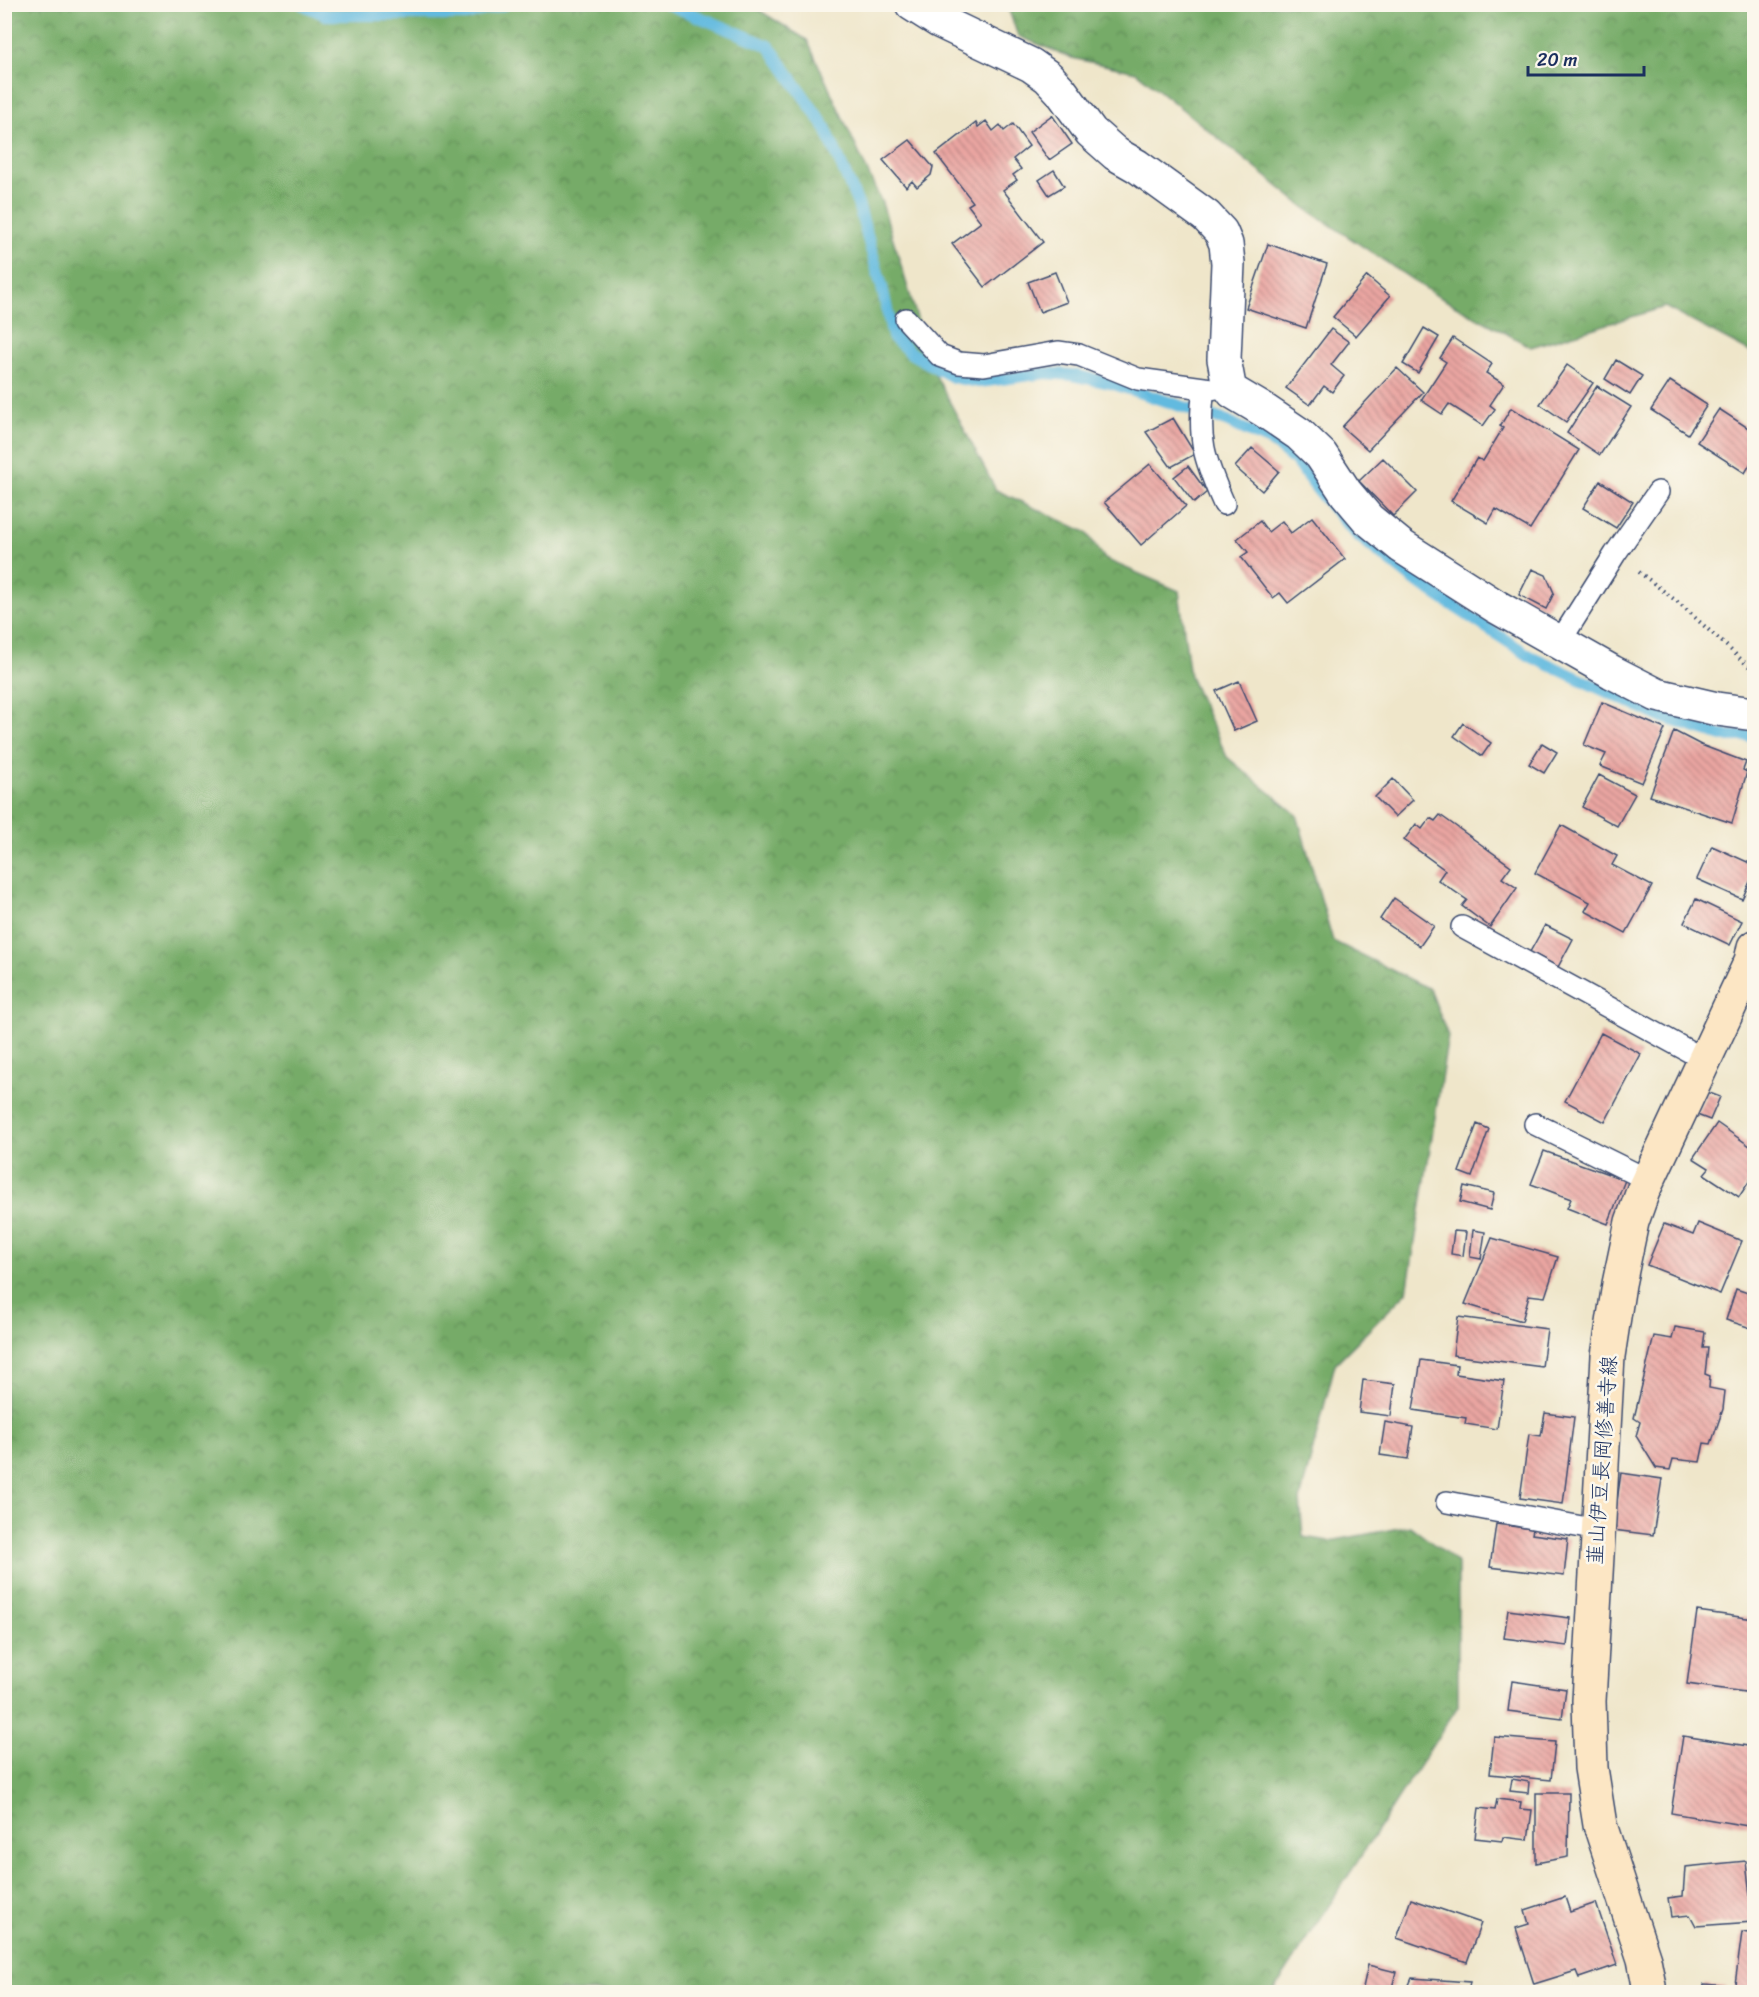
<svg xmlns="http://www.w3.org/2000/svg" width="1759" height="1997" font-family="Sriracha,'Klee One',sans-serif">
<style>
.forest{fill:url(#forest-crowns);stroke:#486d62;stroke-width:1.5}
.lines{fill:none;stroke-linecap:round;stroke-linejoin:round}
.stream{stroke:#62badf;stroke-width:12}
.building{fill:url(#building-back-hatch)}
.lane-casing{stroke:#3b4a6e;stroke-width:24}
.street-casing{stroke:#3b4a6e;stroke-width:36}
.secondary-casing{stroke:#3b4a6e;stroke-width:36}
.path{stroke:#3b4a6e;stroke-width:4;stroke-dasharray:1.5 4.5;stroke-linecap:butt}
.lane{stroke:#fff;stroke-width:21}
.street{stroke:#fff;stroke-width:33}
.secondary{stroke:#fce6c4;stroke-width:33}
.labels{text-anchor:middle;stroke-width:5;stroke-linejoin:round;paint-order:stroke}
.street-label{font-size:21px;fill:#1b2f5e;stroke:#fbf7ec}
</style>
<defs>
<pattern id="forest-crowns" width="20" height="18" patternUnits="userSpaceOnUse" patternTransform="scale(1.5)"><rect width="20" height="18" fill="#76ab67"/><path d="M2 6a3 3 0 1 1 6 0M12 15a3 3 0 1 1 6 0" fill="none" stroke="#608c58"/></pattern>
<pattern id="building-back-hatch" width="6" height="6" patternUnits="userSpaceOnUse" patternTransform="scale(1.5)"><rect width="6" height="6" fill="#eaa5a1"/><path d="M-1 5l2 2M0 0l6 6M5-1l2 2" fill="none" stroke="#bd8786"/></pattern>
</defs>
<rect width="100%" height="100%" fill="#fbf7ec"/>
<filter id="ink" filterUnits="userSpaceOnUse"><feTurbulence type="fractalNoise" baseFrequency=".0167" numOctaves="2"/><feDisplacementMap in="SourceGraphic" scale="12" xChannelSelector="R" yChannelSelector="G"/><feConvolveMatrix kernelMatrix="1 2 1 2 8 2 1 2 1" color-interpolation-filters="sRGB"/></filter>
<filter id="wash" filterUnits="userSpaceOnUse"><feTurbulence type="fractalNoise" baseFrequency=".008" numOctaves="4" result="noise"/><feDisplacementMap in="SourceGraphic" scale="24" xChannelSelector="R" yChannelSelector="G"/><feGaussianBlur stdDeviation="1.35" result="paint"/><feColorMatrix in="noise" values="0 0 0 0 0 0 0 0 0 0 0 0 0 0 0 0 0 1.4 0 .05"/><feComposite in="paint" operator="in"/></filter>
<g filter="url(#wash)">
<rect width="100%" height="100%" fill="#efe6ca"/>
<path class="forest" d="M5,5H751L807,40L882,203L933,370L996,490L1086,532L1105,559L1179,591L1190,677L1227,757L1297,815L1333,941L1430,989L1448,1036L1407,1292L1335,1364L1300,1500L1303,1537L1330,1541L1410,1526L1458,1563V1706L1273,1992H5Z
M1007,5H1754V354L1665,307L1531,347L1434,294L1305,208L1136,72L1072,58L1018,36Z"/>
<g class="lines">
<path class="stream" d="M302,4L326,15H466L506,4
M668,4L769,46L825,127L858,204L882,287L893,337L912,354L953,377L979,382L1045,373L1072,375L1111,383L1226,421L1272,442L1296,462L1324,498L1357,535L1414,580L1530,656L1659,716L1722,736H1754"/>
</g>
<g id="blocks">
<path class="building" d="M1052,115L1072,144L1049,160L1029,132Z
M986,121L993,131L1000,125L1004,131L1013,124L1029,146L1013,159L1021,169L1013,175L1017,180L1003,190L1043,242L985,287L952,244L981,222L968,205L973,202L936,154L976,123L978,127Z
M910,140L933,167L931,175L917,187L912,181L906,187L883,160Z
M1054,170L1064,186L1049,195L1039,180Z
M1268,244L1327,264L1306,328L1246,308Z
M1055,272L1067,302L1040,312L1028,282Z
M1367,276L1390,296L1356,336L1333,317Z
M1424,328L1439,337L1418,373L1403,364Z
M1331,329L1349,342L1331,365L1344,376L1332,392L1324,386L1310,405L1286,388Z
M1453,338L1492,364L1486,373L1504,384L1490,405L1495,409L1483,426L1449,404L1442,414L1421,400L1446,362L1440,358Z
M1616,360L1642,376L1630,395L1605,379Z
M1567,365L1593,383L1566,422L1540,404Z
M1397,368L1423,392L1368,450L1342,427Z
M1670,381L1707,405L1688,434L1651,410Z
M1597,386L1631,407L1600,455L1567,433Z
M1511,408L1579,450L1530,529L1496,509L1488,523L1451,501L1477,458L1483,461L1503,428L1500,426Z
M1719,409L1751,430L1754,424V458L1745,473L1697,442Z
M1173,418L1195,454L1171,467L1146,432Z
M1252,448L1279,471L1262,491L1235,467Z
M1383,458L1417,492L1393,516L1359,481Z
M1150,464L1186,506L1141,545L1104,502Z
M1188,466L1207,492L1194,503L1174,477Z
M1600,481L1633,502L1616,528L1583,508Z
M1312,517L1345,559L1288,603L1280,593L1273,598L1241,557L1248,552L1237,539L1260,521L1268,532L1282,521L1291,533Z
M1532,569L1546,575L1554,593L1546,609L1519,595Z
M1239,681L1257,721L1234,731L1216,691Z
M1602,702L1665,729L1642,783L1600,766L1606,754L1584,745Z
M1463,723L1491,743L1482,756L1454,736Z
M1674,731L1701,745L1746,762L1743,770L1747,772L1732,823L1650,796Z
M1542,743L1557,752L1544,773L1529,764Z
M1599,775L1635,794L1617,826L1582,807Z
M1393,779L1413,800L1395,817L1375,797Z
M1440,815L1511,866L1502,878L1517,888L1490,927L1462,906L1467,900L1438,880L1445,870L1404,840L1416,824L1422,829L1430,818L1435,821Z
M1561,825L1617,856L1612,865L1652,886L1626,933L1585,911L1590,902L1535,873Z
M1712,846L1754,865V873L1742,899L1697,879Z
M1394,898L1434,926L1420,946L1380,919Z
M1696,899L1742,921L1730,945L1684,923Z
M1545,925L1573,939L1558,967L1530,952Z
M1601,1033L1641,1054L1605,1122L1565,1101Z
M1707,1092L1720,1097L1710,1120L1697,1115Z
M1717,1123L1754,1149V1174L1739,1197L1704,1174L1709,1168L1693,1158Z
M1477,1124L1489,1129L1472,1177L1459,1172Z
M1544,1151L1625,1180L1608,1224L1567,1208L1571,1199L1531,1184Z
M1464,1186L1494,1193L1490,1210L1460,1202Z
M1698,1223L1742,1241L1720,1294L1647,1265L1664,1224L1693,1235Z
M1473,1230L1485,1232L1481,1259L1470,1257Z
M1454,1231L1466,1232L1463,1256L1451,1254Z
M1492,1238L1558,1257L1545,1297L1529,1295L1522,1321L1465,1304Z
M1736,1289L1754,1295V1329L1726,1320Z
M1458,1317L1547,1329L1542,1367L1453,1355Z
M1675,1327L1705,1332L1703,1348H1708L1705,1374L1710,1376L1709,1388L1725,1391L1723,1409L1711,1444L1704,1443L1700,1462L1673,1459L1670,1470L1656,1468L1636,1436L1640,1422L1634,1418L1654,1336L1672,1339Z
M1421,1360L1457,1365L1456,1374L1504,1381L1497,1429L1465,1424L1466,1418L1413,1410Z
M1363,1380L1395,1384L1391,1416L1359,1412Z
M1545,1413L1574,1417L1563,1504L1520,1498L1529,1434L1541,1436Z
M1385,1422L1413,1427L1408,1459L1380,1455Z
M1621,1473L1662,1479L1653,1535L1613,1530Z
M1496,1524L1533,1529L1532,1534L1568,1539L1564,1576L1490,1567Z
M1508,1610L1570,1618L1567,1646L1504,1638Z
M1697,1611L1754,1619V1698L1751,1697L1752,1693L1687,1684Z
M1512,1681L1566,1689L1562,1718L1508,1711Z
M1683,1736L1754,1747V1827L1671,1813Z
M1494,1737L1555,1742L1551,1780L1490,1774Z
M1512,1779L1529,1782L1528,1793L1510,1791Z
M1536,1793H1569L1568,1857L1536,1863Z
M1497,1799L1521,1802L1520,1809L1532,1810L1528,1840L1503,1837L1502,1841L1475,1838L1479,1808L1495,1810Z
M1746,1861L1753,1922L1696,1926L1690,1915L1671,1917L1668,1898L1683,1896L1685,1867Z
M1565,1897L1570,1912L1596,1903L1617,1965L1579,1978L1576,1971L1534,1984L1516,1928L1529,1924L1525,1910Z
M1411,1899L1481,1923L1467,1962L1397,1938Z
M1742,1932L1754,1934V1992H1734Z
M1368,1965L1396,1972L1391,1992H1362Z
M1412,1978L1470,1982L1468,1992H1406Z
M1704,1984L1726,1986V1992H1702Z"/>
</g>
</g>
<g filter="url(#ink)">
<use href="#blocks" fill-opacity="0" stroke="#3b4a6e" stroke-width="1.5"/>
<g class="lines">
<defs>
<path id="lane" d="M906,319L940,356L959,363L984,365L1058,352L1079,355L1138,379L1211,389L1229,386
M1204,388C1197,438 1204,459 1224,504
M1559,643L1615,554L1658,492
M1462,927L1705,1060
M1535,1124L1648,1180
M1447,1502L1598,1530"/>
<path id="street" d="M912,4L939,21L1031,65L1048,77L1061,91L1091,132L1116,154L1137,166L1206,216L1221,232L1226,244L1228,263L1224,359L1229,386L1233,392L1265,411L1299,434L1321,455L1346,493L1368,519L1401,546L1497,607L1612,672L1657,695L1717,709L1754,714"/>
<path id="secondary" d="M1648,1992L1649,1985L1644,1959L1600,1825L1591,1768L1589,1701L1608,1356L1619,1284L1632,1222L1643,1191L1751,961L1754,947"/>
</defs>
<use href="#lane" class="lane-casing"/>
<use href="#street" class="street-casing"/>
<use href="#secondary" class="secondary-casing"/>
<path class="path" d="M1639,572L1679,603L1754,671"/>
<use href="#lane" class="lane"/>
<use href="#street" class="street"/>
<use href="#secondary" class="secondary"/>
</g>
</g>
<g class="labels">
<g class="street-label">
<text transform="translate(1602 1460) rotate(-86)" y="7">韮山伊豆長岡修善寺線</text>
</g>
</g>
<rect width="1759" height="1997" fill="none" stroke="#fbf7ec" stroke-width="24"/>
<path d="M1528 66v9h116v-9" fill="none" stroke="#1b2f5e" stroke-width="3"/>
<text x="1537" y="66" font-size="18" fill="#1b2f5e" stroke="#fbf7ec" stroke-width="4.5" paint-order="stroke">20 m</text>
</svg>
